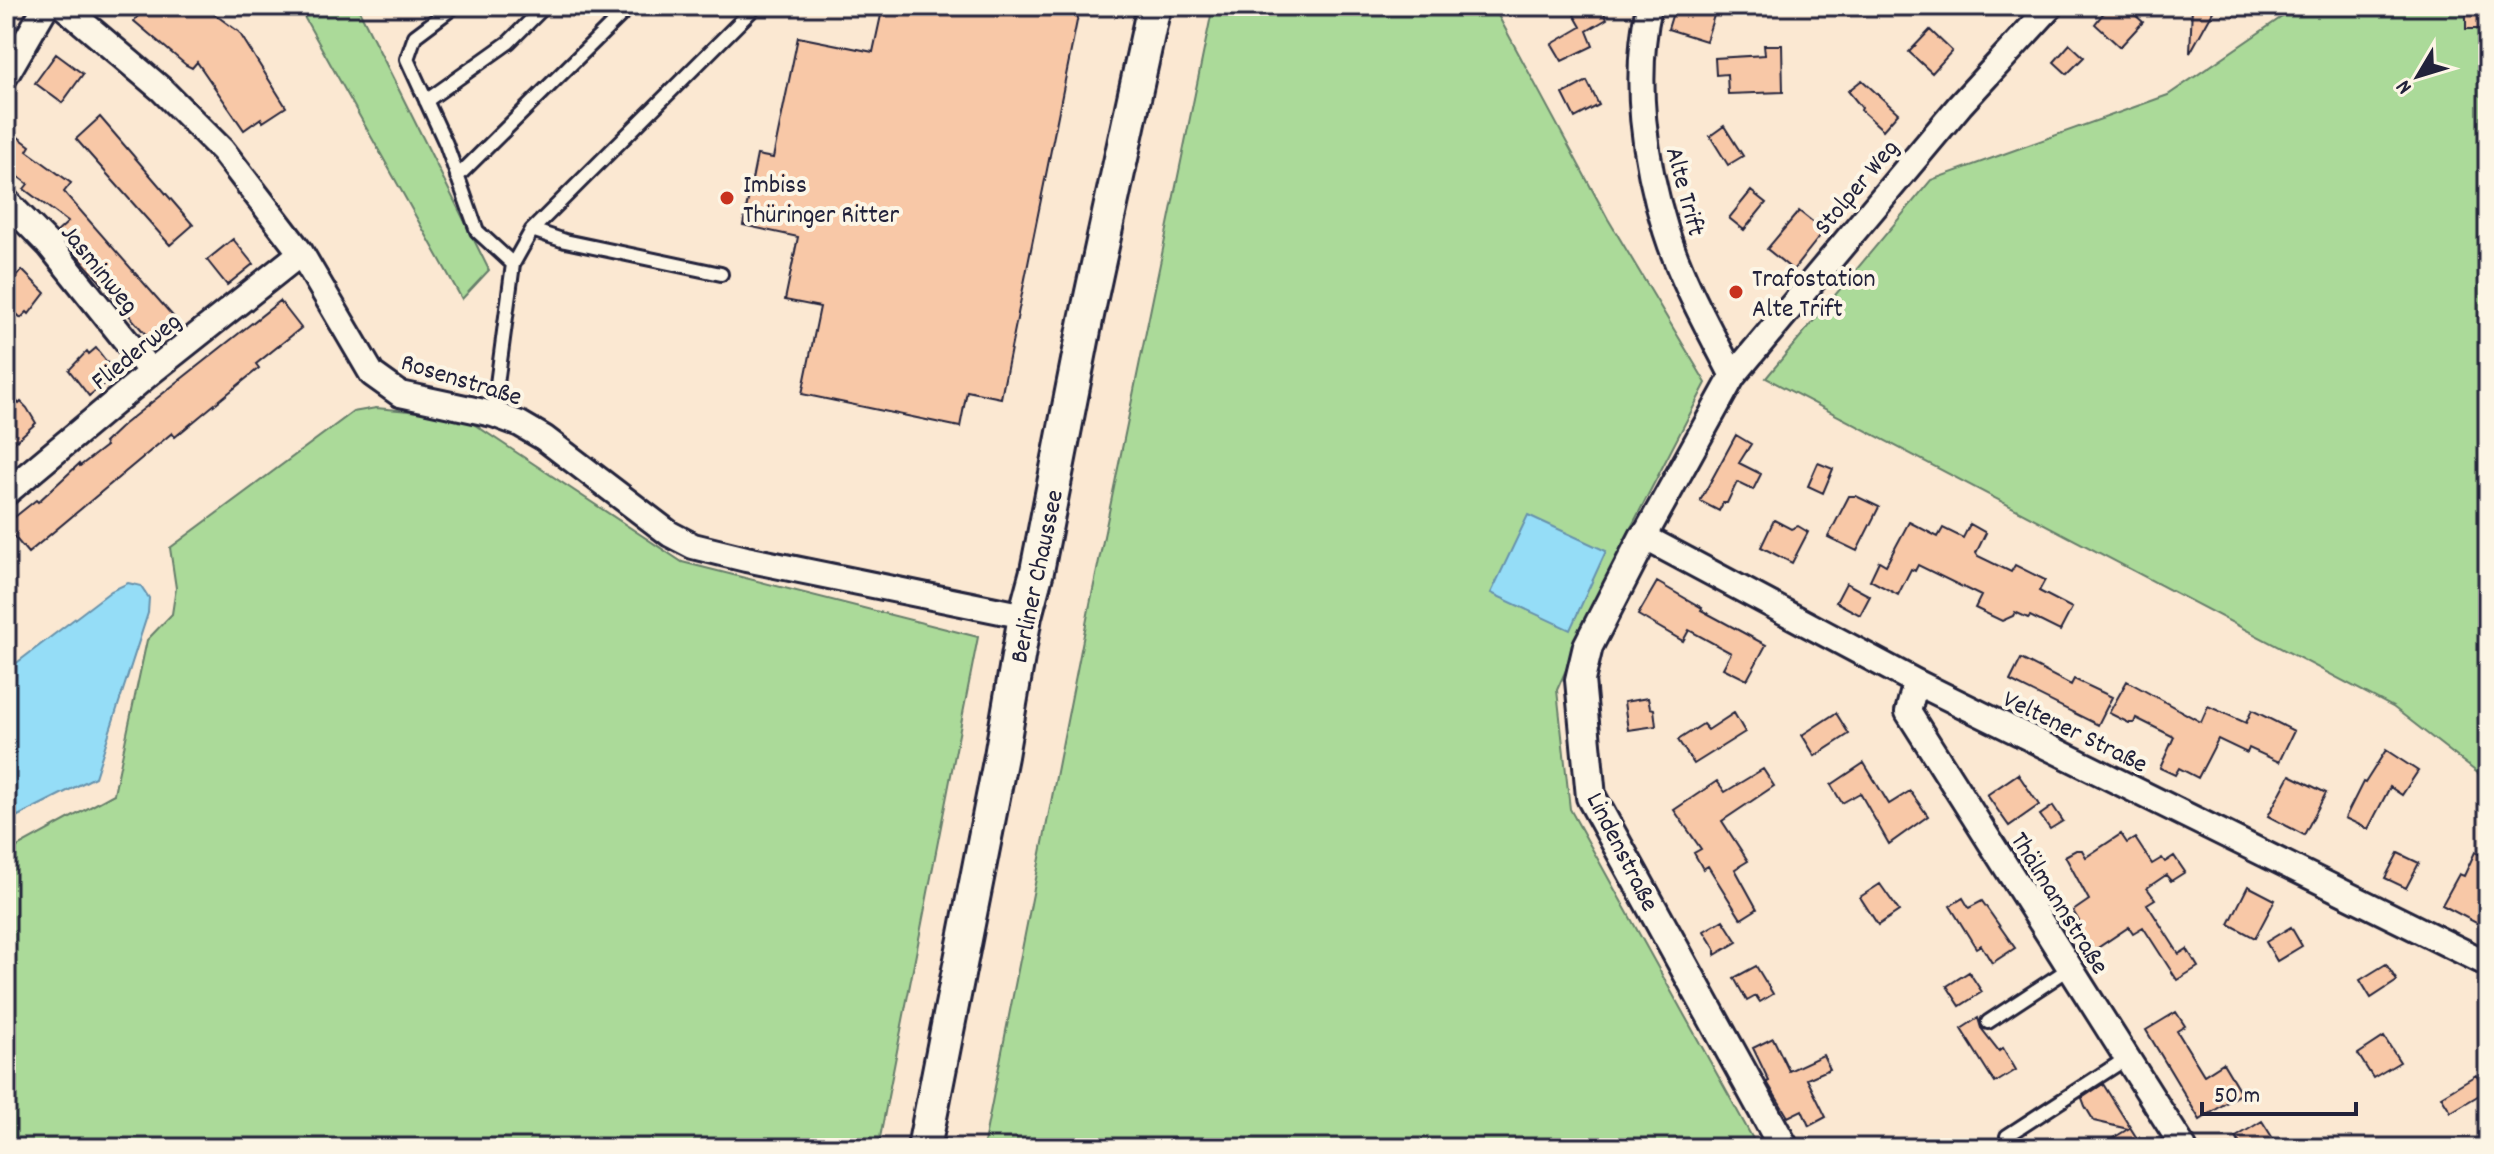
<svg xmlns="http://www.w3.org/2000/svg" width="2494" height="1154" font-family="Dekko,sans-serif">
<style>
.green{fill:#abda99;stroke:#667e6a;stroke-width:2}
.water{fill:#95ddf7;stroke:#6792ac;stroke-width:2}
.building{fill:#f8c8a7;stroke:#22223b;stroke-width:2}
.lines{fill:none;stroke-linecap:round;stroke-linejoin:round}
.service-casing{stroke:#22223b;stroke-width:18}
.minor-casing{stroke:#22223b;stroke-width:30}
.tertiary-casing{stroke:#22223b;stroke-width:34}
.secondary-casing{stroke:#22223b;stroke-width:38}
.service{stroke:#fcf5e5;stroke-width:12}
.minor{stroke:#fcf5e5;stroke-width:24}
.tertiary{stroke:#fcf5e5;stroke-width:28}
.secondary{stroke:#fcf5e5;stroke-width:32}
.poi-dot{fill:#c8321e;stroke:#fcf5e5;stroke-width:3}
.labels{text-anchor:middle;stroke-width:8;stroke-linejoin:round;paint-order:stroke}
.poi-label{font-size:26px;fill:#22223b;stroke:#fcf5e5;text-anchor:start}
.street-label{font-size:26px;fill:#22223b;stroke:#fcf5e5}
</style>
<rect width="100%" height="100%" fill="#fbe8d2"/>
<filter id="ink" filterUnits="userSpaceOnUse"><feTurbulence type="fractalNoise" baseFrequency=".0125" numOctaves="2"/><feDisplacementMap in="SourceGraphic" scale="16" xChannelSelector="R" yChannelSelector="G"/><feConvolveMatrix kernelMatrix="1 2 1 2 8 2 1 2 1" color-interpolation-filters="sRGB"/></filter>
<g filter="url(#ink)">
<path class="green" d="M298,6H357L489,270L462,299Z
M1213,6H1493L1608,219L1706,383L1621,547L1557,690L1570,809L1758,1148H983L1088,614Z
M2312,6H2488V781L2393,707L1766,378L1931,180L2168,95L2295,8Z
M376,408L431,413L472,423L682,562L978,637L878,1148H6V853L114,794L147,640L172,614L176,588L170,548L353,412Z
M2017,1138L2026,1148H1894L1896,1147Z"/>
<path class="water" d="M1528,515L1606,551L1570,630L1491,593Z
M128,583L141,586L149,598L148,613L95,777L6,822V671L111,591Z"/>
<path class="building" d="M146,6H203L239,32L286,107L263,122L261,118L244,130L197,62L192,68L186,65L134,21Z
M883,6H1080L1001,398L967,391L960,427L802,394L820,307L785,300L798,237L743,225L757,155L773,158L798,37L873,52Z
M1569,6H1600L1607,19L1587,31L1593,46L1562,61L1552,44L1581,27Z
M1675,6H1717L1706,41L1668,29Z
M2109,6H2125L2143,22L2120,47L2095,24Z
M2192,6H2216L2190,53Z
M2466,6H2481L2482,29H2466Z
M1930,30L1952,51L1932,73L1909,52Z
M2070,44L2084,57L2067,74L2054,62Z
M1764,45H1782L1783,92L1728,94L1727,74L1716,75L1715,58L1765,55Z
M56,54L83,74L62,103L35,83Z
M1862,80L1898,113L1883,130L1861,110L1862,108L1848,91Z
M1587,81L1599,105L1575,118L1563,94Z
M100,117L193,225L170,245L76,139Z
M1724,126L1743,156L1728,165L1710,136Z
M6,128L30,146L27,151L71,183L64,192L178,322L154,344L57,232L68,222L24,189L28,184L6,168Z
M1751,191L1766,203L1744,230L1729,218Z
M1799,211L1824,231L1793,270L1767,249Z
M233,239L253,264L227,285L207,260Z
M22,270L45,293L29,314L27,312L21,318L6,304V287Z
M280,301L301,328L256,364L259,368L210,408L175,437L172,433L28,553L6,527L13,522L11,520L36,500L38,502L79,464L80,466L106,446L104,443L123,425Z
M96,348L116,374L89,396L69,370L87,351L89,354Z
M6,389L19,404L21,402L27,408L36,423L6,450Z
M1736,435L1751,444L1739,463L1761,474L1753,490L1737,482L1727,503H1723L1719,511L1700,501Z
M1818,463L1833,469L1823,493L1808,486Z
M1849,496H1856L1879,507L1857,551L1828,537Z
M1774,520L1791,529L1798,526L1808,532L1792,563L1761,547Z
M1909,522L1938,537L1943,528L1963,538L1970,524L1986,533L1976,553L1978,556L2011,572L2015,565L2045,580L2039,591L2072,608L2060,631L2030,616L2028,618L2015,612L2013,616L2002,621L1975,608L1981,596L1918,565L1915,571L1911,569L1898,595L1870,580L1879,561L1886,565Z
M1657,582L1702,608L1701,610L1766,645L1747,680L1723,668L1731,653L1689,630L1683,641L1638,615Z
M1846,583L1870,596L1860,615L1836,602Z
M2021,659L2071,685L2074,679L2112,697L2098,725L2010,681Z
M2127,681L2201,722L2208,706L2246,723L2252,710L2294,731L2279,762L2249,748L2247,753L2218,739L2198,778L2179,768L2175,775L2160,768L2174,737L2136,718L2134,723H2129L2109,713Z
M1648,698L1650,708L1654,709L1656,726L1628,730L1624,702Z
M1734,713L1745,732L1694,764L1678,740L1703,724L1708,730Z
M1836,713L1849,734L1815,756L1802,735Z
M2386,750L2418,771L2402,795L2390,787L2368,829L2345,818L2363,782L2365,783Z
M1864,763L1889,804L1910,791L1928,816L1889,844L1860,793L1842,803L1831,785Z
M1763,769L1774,786L1722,821L1748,861L1735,869L1757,909L1741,919L1708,866L1703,869L1694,853L1701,849L1674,810L1717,781L1725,792Z
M2018,774L2039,805L2009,826L1987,795Z
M2290,775L2326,793L2304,835L2268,816Z
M2053,806L2063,821L2050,829L2040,815Z
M2121,834L2127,843L2135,838L2152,864L2162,858L2165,862L2174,856L2185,872L2171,881L2166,875L2147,888L2155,899L2147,904L2179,954L2187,949L2198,967L2177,980L2143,927L2133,933L2129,927L2093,951L2075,923L2079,921L2073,911L2089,900L2065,856L2076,850H2082L2086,857Z
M2475,852L2488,858V909L2480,925L2442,905L2459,874L2464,876Z
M2398,853L2419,863L2406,888L2385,878Z
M1880,884L1899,911L1878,925L1860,897Z
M2248,886L2275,900L2255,938L2229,924Z
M1963,898L1969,908L1982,901L2015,948L1992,963L1981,945L1976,948L1950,906Z
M1723,920L1737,942L1715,955V949L1704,931Z
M2291,927L2302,946L2277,961L2266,942Z
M2386,964L2397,981L2371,998L2360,980Z
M1756,966L1773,994L1760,1002L1756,996L1747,1001L1734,978Z
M1969,972L1982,992L1960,1006L1947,986Z
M2176,1012L2185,1026L2177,1031L2204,1075L2223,1063L2241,1093L2200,1120L2146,1030Z
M1978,1018L1981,1028L1999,1051L2003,1048L2016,1070L1995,1083L1961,1029Z
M2384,1037L2400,1062L2373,1078L2358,1054Z
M1773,1038L1789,1071L1823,1055L1830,1069L1807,1079L1826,1117L1809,1126L1802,1110L1788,1117L1767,1082L1769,1081L1753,1048Z
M2476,1075L2486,1091L2451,1112L2441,1096Z
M2103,1084L2143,1148H2097L2128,1129L2094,1121L2085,1106L2082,1098Z
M2262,1121L2279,1148H2242L2236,1137Z"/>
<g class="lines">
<defs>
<path id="service" d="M455,6L415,36L407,59L446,144L477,231L513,264
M426,101L509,42L545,6
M457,177L630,6
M532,230L565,241L721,274
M493,414L513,264L532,230L756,6
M1988,1022L2070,968
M2007,1136L2127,1058"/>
<path id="minor" d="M63,6L161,89L222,150L301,253L372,374L400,394L493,414L520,424L544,438L670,534L693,546L746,559L1025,616
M1649,6C1633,79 1644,161 1666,231C1682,282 1709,329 1733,376
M2051,6L1960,105L1733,376L1644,537L1916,682L2488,964
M6,75L46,6
M6,201L50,246L151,372
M6,493L151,372L301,253
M1916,682L1908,712L2184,1148"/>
<path id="tertiary" d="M1644,537L1588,646L1580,680L1591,797L1784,1148"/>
<path id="secondary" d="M924,1148L1001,756L1025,616L1037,571L1086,320L1154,6"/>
</defs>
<use href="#service" class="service-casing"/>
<use href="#minor" class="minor-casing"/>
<use href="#tertiary" class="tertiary-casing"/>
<use href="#secondary" class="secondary-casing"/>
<use href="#service" class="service"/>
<use href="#minor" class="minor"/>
<use href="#tertiary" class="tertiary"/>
<use href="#secondary" class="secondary"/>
</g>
</g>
<g class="poi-dot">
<circle cx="727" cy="198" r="8"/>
<circle cx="1736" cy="292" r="8"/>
</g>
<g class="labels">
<g class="poi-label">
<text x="743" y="192">Imbiss<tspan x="743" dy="30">Thüringer Ritter</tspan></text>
<text x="1752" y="286">Trafostation<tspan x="1752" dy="30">Alte Trift</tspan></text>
</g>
<g class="street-label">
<text transform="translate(1855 186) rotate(-50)" y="9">Stolper Weg</text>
<text transform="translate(1687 191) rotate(75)" y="9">Alte Trift</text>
<text transform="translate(101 268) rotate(51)" y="9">Jasminweg</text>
<text transform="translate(135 350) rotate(-39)" y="9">Fliederweg</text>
<text transform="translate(462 378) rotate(17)" y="9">Rosenstraße</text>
<text transform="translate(1035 576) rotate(-78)" y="9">Berliner Chaussee</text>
<text transform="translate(2076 730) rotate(26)" y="9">Veltener Straße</text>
<text transform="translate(1624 851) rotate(63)" y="9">Lindenstraße</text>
<text transform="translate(2061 902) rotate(58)" y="9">Thälmannstraße</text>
</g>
</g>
<rect width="2494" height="1154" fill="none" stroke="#fcf5e5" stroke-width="32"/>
<rect x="16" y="16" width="2462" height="1122" fill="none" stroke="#22223b" stroke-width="3" filter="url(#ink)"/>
<g transform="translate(2418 76) rotate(232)" stroke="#fcf5e5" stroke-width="6" paint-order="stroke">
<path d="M0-6L14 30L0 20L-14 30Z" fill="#22223b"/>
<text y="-12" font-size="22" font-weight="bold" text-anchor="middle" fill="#22223b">N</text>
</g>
<path d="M2202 1102v12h154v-12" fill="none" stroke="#22223b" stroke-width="4"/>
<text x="2214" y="1102" font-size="24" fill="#22223b" stroke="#fcf5e5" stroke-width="6" paint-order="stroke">50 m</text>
</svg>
